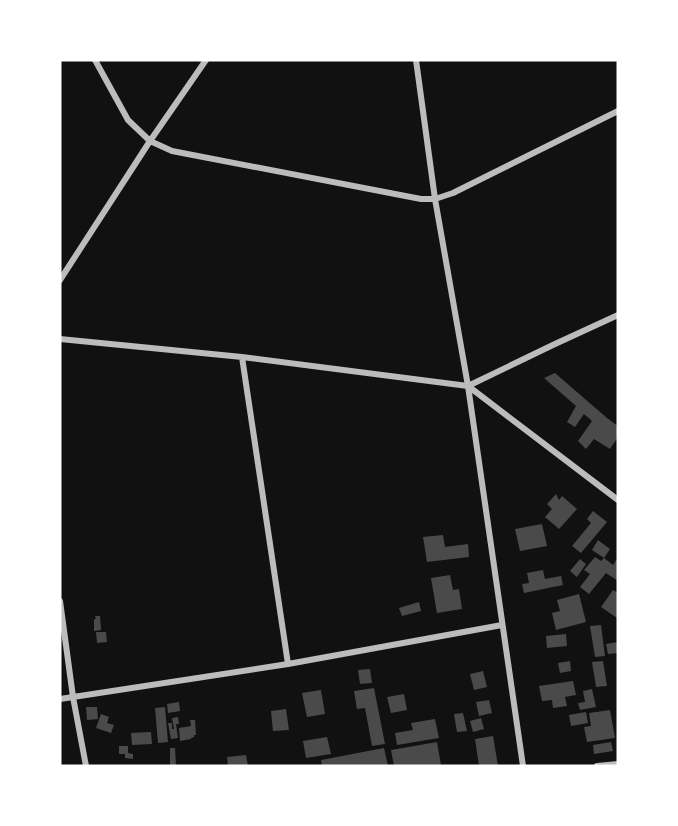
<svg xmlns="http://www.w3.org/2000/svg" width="678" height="826" font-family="Montserrat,sans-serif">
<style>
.building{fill:#4a4a4a}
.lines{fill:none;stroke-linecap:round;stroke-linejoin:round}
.minor{stroke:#bcbcbc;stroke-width:6}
</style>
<rect width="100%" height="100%" fill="#111"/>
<path class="building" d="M555,373L607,418L618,426V437L610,449L594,439L586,449L578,441L592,421L584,414L575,427L567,422L576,406L544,378Z
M556,494L559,500L562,496L577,509L559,529L545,517L552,509L547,504Z
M593,511L607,522L581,553L572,546L591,523L587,519Z
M542,524L547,546L520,551L515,529Z
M443,535L445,547L468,544L469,557L427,562L423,537Z
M598,540L610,549L604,558L613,565L618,557V581L606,573L589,594L580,587L590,574L584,570L595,557L601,561L604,558L592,550Z
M580,559L586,564L577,577L570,571Z
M543,570L545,579L561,576L563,585L524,593L522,584L529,583L527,573Z
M450,575L453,590L459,589L462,609L437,613L431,578Z
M613,590L618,593V616L617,618L601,607Z
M579,594L586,622L556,630L552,613L560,611L557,600Z
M419,602L421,611L402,616L399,608Z
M95,616H100L101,630L94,631V619H96Z
M601,625L605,656L595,657L590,626Z
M96,632H106L107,642L97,643Z
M566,634L567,646L547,648L546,636Z
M618,642V653L608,654L606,644Z
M570,661L571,671L560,673L558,663Z
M603,661L607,686L596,687L592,662Z
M370,669L372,683L360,684L358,670Z
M483,671L487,687L474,690L470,674Z
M573,681L576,695L565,697L567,706L553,708L552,700L542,701L539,686Z
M374,688L385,744L372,746L365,708L357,709L354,691Z
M592,689L596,707L580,710L578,703L585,702L583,691Z
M321,690L325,714L307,717L302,693Z
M404,694L407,710L391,713L387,697Z
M489,700L492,713L479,716L476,702Z
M179,702L180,711L168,713L167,704Z
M86,707H97L98,719L87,720Z
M165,707L168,742L158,743L155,708Z
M286,709L289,730L273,731L271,711Z
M610,710L615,738L587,742L584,727L591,726L589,713Z
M586,712L588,723L571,726L569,715Z
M463,713L467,731L457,732L454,714Z
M101,714L109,717L107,723L114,725L111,733L96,728Z
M178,717L179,724H176L178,738L171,739L168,723H172V729H174L172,718Z
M481,718L484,729L473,732L470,721Z
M435,719L439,738L397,745L395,733L413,730L411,723Z
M190,720H195L196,735H194V737L191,738V739L180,741L179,728L191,726Z
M151,732L152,744L132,745L131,733Z
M493,736L498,766H479L475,739Z
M327,737L331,754L306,758L303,741Z
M437,742L441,765L394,766L391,750Z
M611,742L613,751L594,754L593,745Z
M119,746H128V753L133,754V759L125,758V754H119Z
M170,748H175L176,766H170Z
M384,748L388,766H322L321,760Z
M246,755L248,766H228L227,757Z"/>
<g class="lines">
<path class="minor" d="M95,60L128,120L150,141L172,151L421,199H435L453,193L618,111
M416,60L435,199L468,386L523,766
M60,280L150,141L206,60
M60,339L242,357L468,386L555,344L618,315
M242,357L288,664
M468,386L618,500
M60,601L73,697L86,766
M60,699L288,664L502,625
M597,766L618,764"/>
</g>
<rect width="678" height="826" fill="none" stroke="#ffffff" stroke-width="123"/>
</svg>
